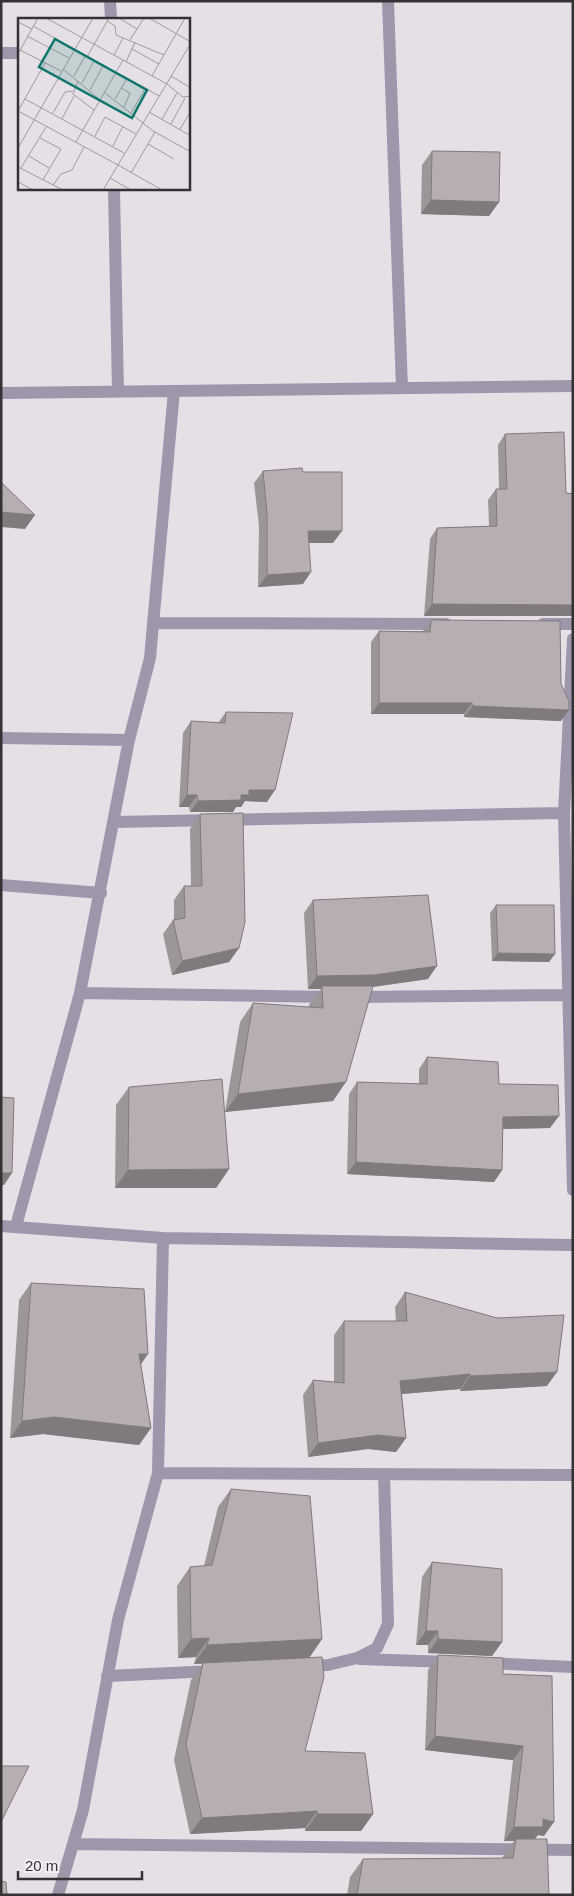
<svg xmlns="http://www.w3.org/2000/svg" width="574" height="1896" font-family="Arial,sans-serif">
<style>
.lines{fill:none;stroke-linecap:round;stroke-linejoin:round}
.minor{stroke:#9e97ab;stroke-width:12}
.wall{fill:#9d9699}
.shaded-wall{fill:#7f7a7d}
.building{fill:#b6aeb2;stroke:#7f7a7d}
.inset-road{fill:none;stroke:#9f9a9f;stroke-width:1}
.view{fill:#0f766e;fill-opacity:0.15;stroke:#0f766e;stroke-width:2.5}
.inset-edge{fill:none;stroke:#343235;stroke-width:2.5}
</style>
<rect width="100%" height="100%" fill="#e6e0e6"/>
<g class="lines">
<path class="minor" d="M110,1L111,19
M388,1L402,388
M1,53H19
M114,189L118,392
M1,393L573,386
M153,623L446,624
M543,624H573
M573,639L564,813L573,1190
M1,738L129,740
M114,822L564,813
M1,885L101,893
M80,993L330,997
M355,997L568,995
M1,1226L163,1238L573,1245
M16,1226L80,993L129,740L150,658L174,391
M158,1473L573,1475
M360,1659L450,1662
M487,1663L573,1667
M307,1666L328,1665L357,1658L377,1648L388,1624L384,1474
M107,1676L214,1671
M73,1844L573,1850
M58,1895L83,1810L118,1620L158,1473L163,1238"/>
</g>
<path class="wall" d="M432,151L499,202L489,216L421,214L422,165Z
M505,434L566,493L573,494V616H424L430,539L437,528L489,526L488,500L496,489H499L498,445Z
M263,471L303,472L333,543H309L303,584L258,587L259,526L254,483Z
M431,620L561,721L464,717V714H371V642L379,631H423Z
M226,712L267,802L245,801L241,807H236L233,812H190L189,807H179L183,733L191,721L218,723Z
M200,814L239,948L229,962L172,975L163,934L173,920H174V900L184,886H191L190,829Z
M313,900L428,979L373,987L333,1101L225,1112L240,1022L253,1003L309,1007V1005L321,989H308L304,913Z
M496,905L549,962L492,961L490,913Z
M427,1057L499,1084L550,1128L503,1129L502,1170L494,1182L347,1174L349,1094L357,1082L419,1084V1069Z
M129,1087L229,1169L216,1188H115L116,1105Z
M31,1283L141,1365L151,1428L139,1445L43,1434L10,1438L19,1300Z
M405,1292L547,1386L460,1391V1389L402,1394L406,1438L396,1452L368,1449L308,1457L303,1395L313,1380L334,1382V1335L344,1321H396L395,1307Z
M231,1489L322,1639L309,1658L194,1664L196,1657L178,1658L177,1586L190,1567L204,1566L218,1507Z
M432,1562L502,1642L492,1656L428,1653V1645H416L422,1577Z
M438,1655L503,1674L552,1676L544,1836L538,1835L535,1839L549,1895H347L350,1877L363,1859L502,1858L514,1841H504L513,1760L425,1750L428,1670Z
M203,1663L305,1751L373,1814L361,1831H305V1828L190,1834L174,1760L191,1680Z"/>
<path class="shaded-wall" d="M431,200L499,202L489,216L421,214Z
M1,512L35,515L25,529L1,527Z
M308,531H342L333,543H300Z
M311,572L303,584L258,587L267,575Z
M432,604L573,605V616H424Z
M379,703H472L464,714H371Z
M473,706L569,710L561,721L464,717Z
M249,790H275L267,802L245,801L241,807H236L233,812H190L198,801L241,795Z
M187,795H197L189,807H179Z
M239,948L229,962L172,975L182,961Z
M498,953L555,954L549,962L492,961Z
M437,966L428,979L365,988L322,986L321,989H308L317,976Z
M346,1082L333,1101L225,1112L238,1094Z
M559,1116L550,1128L495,1129L503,1117Z
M356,1162L502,1170L494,1182L347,1174Z
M229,1169L216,1188H115L128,1170Z
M1,1173H12L4,1185H1Z
M139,1354H148L137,1370Z
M557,1372L547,1386L460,1391L470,1376Z
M470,1374L460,1389L390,1395L400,1381Z
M54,1417L151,1428L139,1445L43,1434L10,1438L22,1421Z
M378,1435L406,1438L396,1452L368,1449L308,1457L318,1443Z
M426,1631H438L428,1645H416Z
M209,1638L196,1657L178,1658L191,1639Z
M322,1639L309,1658L194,1664L207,1645Z
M438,1639L502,1642L492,1656L428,1653Z
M435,1736L523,1746L513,1760L425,1750Z
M317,1811L305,1828L190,1834L202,1818Z
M317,1814H373L361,1831H305Z
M543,1819L554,1822L544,1836L538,1835L533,1841L516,1839L514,1841H504L514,1827Z"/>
<path class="building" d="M432,151L500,152L499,202L431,200Z
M564,432L566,493L573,494V605L432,604L437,528L497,526L496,489H507L505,434Z
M302,468L303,472H342V531H308L311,572L267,575V514L263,471Z
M1,482L35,515L1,512Z
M431,620L560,621L561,684L569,701V710L473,706L472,703H379V631L430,632Z
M226,712L293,713L275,790H249V795H241V800L198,801L197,795H187L191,721L225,723Z
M243,813L245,922L239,948L182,961L173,920L185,918L184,886H202L200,814Z
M428,895L437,966L374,975L317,976L313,900Z
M496,905H554L555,954L498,953Z
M322,986H373L346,1082L238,1094L253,1003L323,1008Z
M427,1057L498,1062L499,1084L558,1085L559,1116L503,1117L502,1170L356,1162L357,1082L427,1084Z
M222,1079L229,1169L128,1170L129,1087Z
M1,1097L14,1098L12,1173H1Z
M31,1283L144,1289L148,1354H139L151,1428L54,1417L22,1421Z
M405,1292L497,1318L564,1315L557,1372L470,1376V1374L400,1381L406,1438L378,1435L318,1443L313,1380L344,1383V1321H407Z
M231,1489L310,1496L322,1639L207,1645L209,1638L191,1639L190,1567L212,1565Z
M432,1562L502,1569V1642L438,1639V1631H426Z
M438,1655L503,1658V1674L552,1676L554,1822L543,1819V1827H514L523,1746L435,1736Z
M322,1657L324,1677L305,1751L365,1753L373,1814H317V1811L202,1818L186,1744L203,1663Z
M1,1766H29L1,1822Z
M516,1839H547L549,1895H357L363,1859L513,1858Z
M1,1881L6,1882L7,1895H1Z"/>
<g transform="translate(18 18)">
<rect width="172" height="172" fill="#e6e0e6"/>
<path class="inset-road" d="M28,0L149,66L165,79L173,78M101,0L119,11M131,0L173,24M89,3L97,8L98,17L146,37M0,4L14,11M15,8L141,78M9,18L51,40M112,22L126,0M114,31L141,46M2,32L43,53M0,36L20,0M96,37L105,20M69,39L91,0M108,44L117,24M45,51L81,81M56,58L67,38M134,58L167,0M153,58L173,70M60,63L55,76L76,92M64,65L76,43M103,70L112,75L106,89M72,72L85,48M86,74L135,113L173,134M7,81L106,135M97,81L109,60M0,93L27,45M0,93L100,147L173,25M131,94L173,118M35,95L47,74L55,73M113,95L127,71M44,101L56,78M144,101L159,75M153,106L167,80M162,111L173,93M77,118L87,99L118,116M22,120L43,131L25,162M58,124L105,42M130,126L156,141M95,128L105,108M0,130L75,0M11,138L31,150M0,149L45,172M3,150L28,109M113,155L137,114M92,160L113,172M0,164L15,172M35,167L43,156L54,152L66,129M85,172L100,147L144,172"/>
<path class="view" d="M37,21L129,72L114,100L21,49Z"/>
<rect width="172" height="172" class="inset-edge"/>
</g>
<rect width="574" height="1896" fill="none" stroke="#343235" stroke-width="5"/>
<path d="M18 1871v8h124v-8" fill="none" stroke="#343235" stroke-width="2.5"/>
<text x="25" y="1871" font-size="15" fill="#343235" stroke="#f3edf4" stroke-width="4" paint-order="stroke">20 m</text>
</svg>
